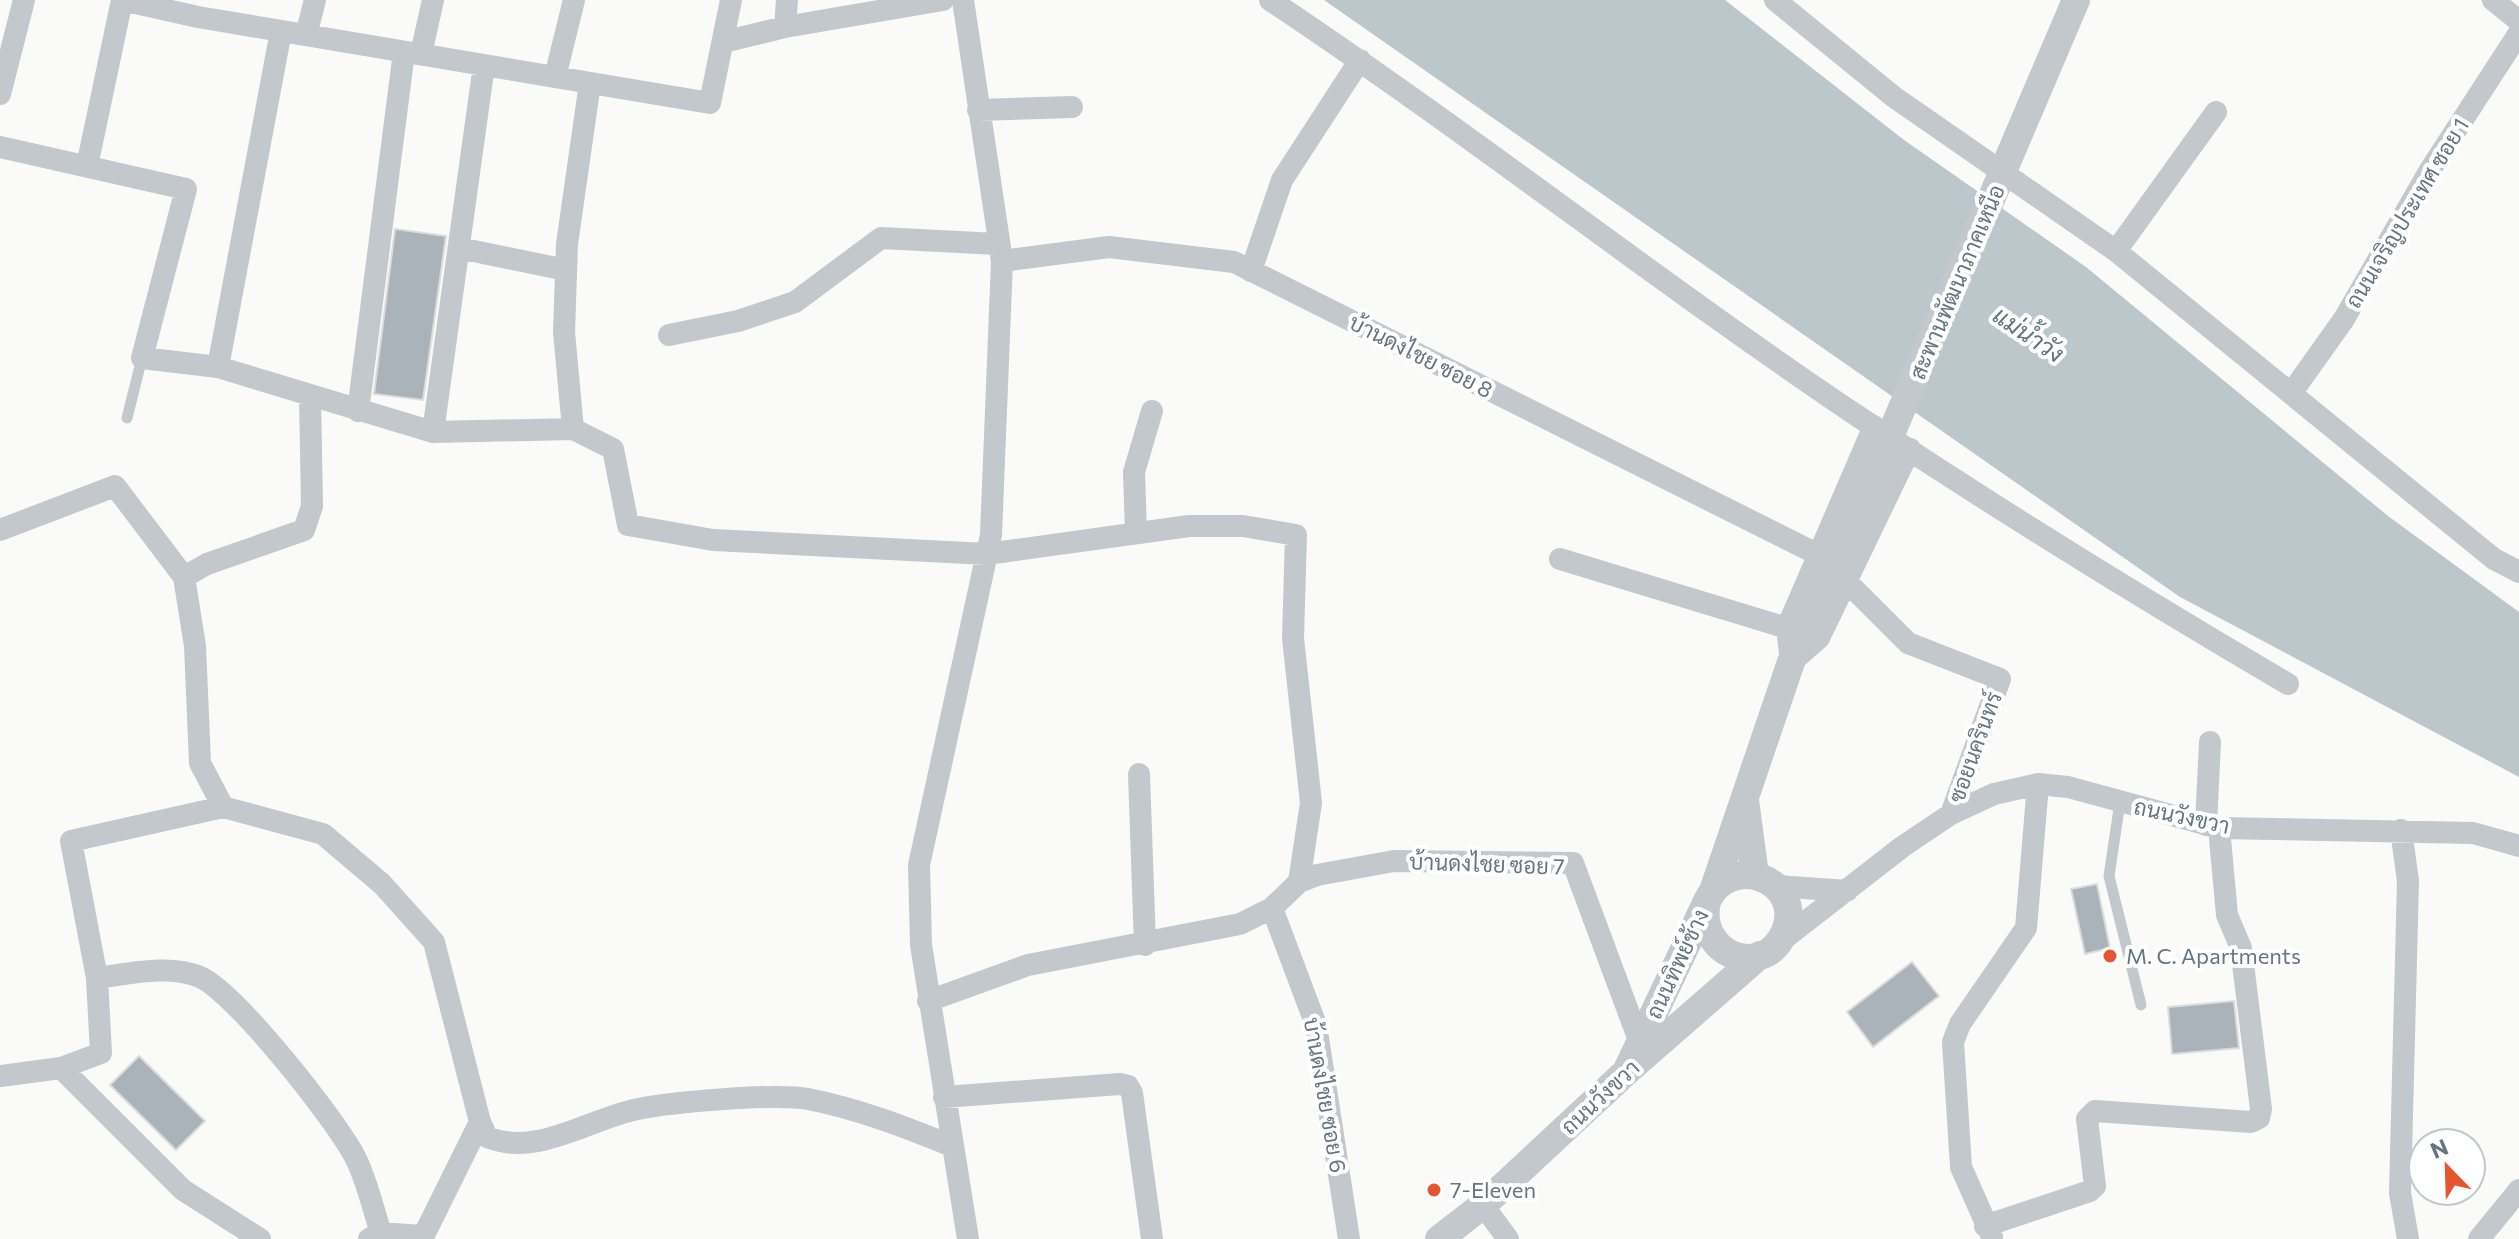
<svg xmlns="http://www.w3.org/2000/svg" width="2519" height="1239" font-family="Commissioner,Sarabun,sans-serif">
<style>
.water{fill:#bbc7cb}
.building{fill:#aab3b9;stroke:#dcdcda;stroke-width:2}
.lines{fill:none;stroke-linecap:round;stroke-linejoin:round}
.service{stroke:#c3c8cc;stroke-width:11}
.minor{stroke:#c3c8cc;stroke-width:22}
.tertiary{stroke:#c3c8cc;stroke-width:28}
.tertiary-bridge{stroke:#c3c8cc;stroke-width:28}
.poi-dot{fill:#e4572e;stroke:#fff;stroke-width:3}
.labels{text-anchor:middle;stroke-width:8;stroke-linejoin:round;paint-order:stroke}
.street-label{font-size:22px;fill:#657683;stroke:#fff}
.poi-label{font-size:22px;fill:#657683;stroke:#fff;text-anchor:start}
.water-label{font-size:24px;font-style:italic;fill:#60757c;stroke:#fff}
</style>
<rect width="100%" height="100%" fill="#fafaf8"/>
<path class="water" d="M1324,0H1725L1904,140L2086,267L2388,516L2519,612V777L2180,597Z"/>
<path class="building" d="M395,229L446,236L423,400L374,394Z
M2097,884L2110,948L2085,954L2071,889Z
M1912,962L1939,996L1873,1047L1847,1012Z
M2234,1001L2239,1048L2172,1054L2168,1007Z
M139,1056L205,1121L176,1150L110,1085Z"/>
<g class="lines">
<path class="service" d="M127,418L142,358
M2120,802L2109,876L2141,1005"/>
<path class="minor" d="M122,0L198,17L710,103L731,0
M963,0L1002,261L991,535L919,865L921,945L968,1239
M1270,0C1470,133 1659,283 1859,417C1999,510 2143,599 2288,684
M1775,0L1894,97L2116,251L2494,559L2519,572
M2493,0L2519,21
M785,27L787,0
M306,35L315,0
M723,42L785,27L943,0
M421,54L433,0
M555,77L574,0
M0,94L24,0
M978,110L1072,107
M0,147L186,189L142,358L218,367L433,432L573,429L564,332L567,244L590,83
M87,166L122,0
M459,248L566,270
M2116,251L2216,112
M1002,261L1109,247L1234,262L1817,554
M1251,271L1282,180L1360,60
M669,335L738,321L795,302L881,238L997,244
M218,367L281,31
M2292,392L2344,319L2430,170L2519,33
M310,396L312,506L304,530L207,564L184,577L195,646L200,763L223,807L323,834L382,884L434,942L480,1122L487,1137C536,1158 591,1118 638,1109C672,1102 776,1093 808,1099C859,1109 905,1127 952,1146
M358,411L404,52
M573,429L613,449L628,525L713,540L987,554L1189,526H1243L1296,535L1293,638L1311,803L1299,882
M433,432L484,65
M0,530L115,486L184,577
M1136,532L1134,472L1152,411
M1560,559L1787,628
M1848,583L1908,643L2000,679L1951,814
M1795,659L1819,638L1910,449
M1791,662L1787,628L1874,426
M1139,774L1145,945
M2206,825L2210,742
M2401,830L2408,881L2400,1193L2408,1239
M1776,886L1847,891
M1272,908L1316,1025L1349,1239
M1777,944L1902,847L1951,814L1994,794L2038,784L2068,787L2219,828L2473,833L2519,846
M97,978C129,974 169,964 200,977C236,993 336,1120 355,1157C367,1180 373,1209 381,1233
M928,1001L1028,965L1240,924L1272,908L1299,882L1317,875L1394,861L1573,863L1640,1043
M61,1068L101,1053L97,978L71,841L223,807
M0,1076L61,1068L183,1190L260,1239
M944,1097L1120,1084L1128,1086L1132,1093L1152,1239
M1483,1205L1508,1239
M1985,1226L2090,1191L2095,1186L2087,1119L2095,1111L2251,1122L2259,1118L2261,1109L2241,948L2227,915L2219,828
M1992,1237L1961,1167L1953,1042L1960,1024L2026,928L2038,784
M369,1239L381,1233L421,1236
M422,1239L480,1122
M2479,1239L2519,1190"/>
<path class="tertiary" d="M1745,800L1755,875
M1714,888L1791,662L1836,563
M1626,1072L1707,901C1732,850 1805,882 1785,931C1765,981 1695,956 1707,901
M1439,1239L1483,1205L1626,1072L1760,955"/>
<path class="tertiary-bridge" d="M1836,563L2076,0"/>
</g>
<g class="poi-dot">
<circle cx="2110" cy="956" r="8"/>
<circle cx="1434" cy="1190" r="8"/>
</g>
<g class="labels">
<g class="street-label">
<text transform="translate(2407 213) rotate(-59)" y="8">ถนนเจริญประเทศ ซอย 1</text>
<text transform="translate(1957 282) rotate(-67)" y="8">สะพานพัฒนาภาคเหนือ</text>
<text transform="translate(1421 356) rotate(27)" y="8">บ้านดงไชย ซอย 8</text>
<text transform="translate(1975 747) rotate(-70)" y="8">ซอยนครินทร์</text>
<text transform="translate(2182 816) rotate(12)" y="8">ถนนวังขวา</text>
<text transform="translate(1487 864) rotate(2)" y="8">บ้านดงไชย ซอย 7</text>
<text transform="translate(1677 964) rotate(-65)" y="8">ถนนทิพย์ช้าง</text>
<text transform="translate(1325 1095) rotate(80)" y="8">บ้านดงไชย ซอย 6</text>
<text transform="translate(1600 1097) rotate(-43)" y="8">ถนนวังขวา</text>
</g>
<g class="poi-label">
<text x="2126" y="964">M. C. Apartments</text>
<text x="1450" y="1198">7-Eleven</text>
</g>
<g class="water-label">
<text transform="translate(2028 335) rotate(34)" y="8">แม่น้ำวัง</text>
</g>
</g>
<g transform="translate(2447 1167) rotate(337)"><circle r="38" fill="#ffffff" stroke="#c1c8cd" stroke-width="2"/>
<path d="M0-6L14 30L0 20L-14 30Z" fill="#e4572e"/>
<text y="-12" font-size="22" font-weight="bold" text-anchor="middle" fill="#657683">N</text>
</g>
</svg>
